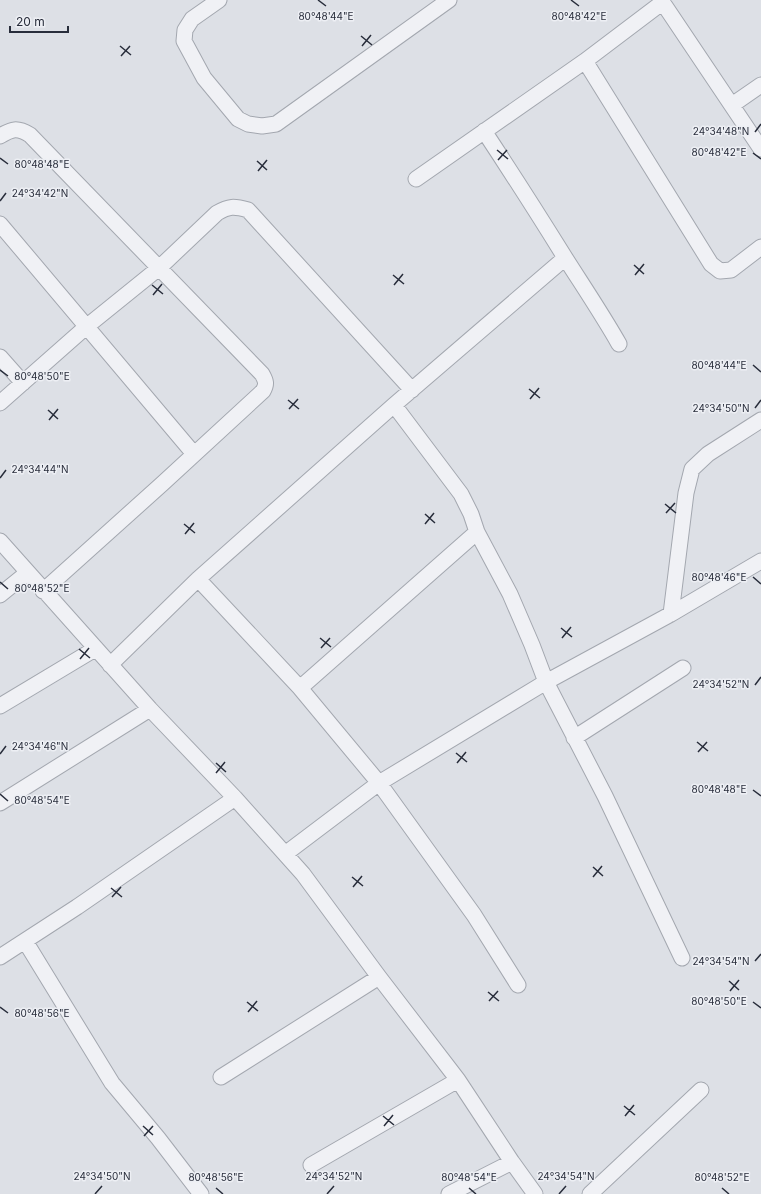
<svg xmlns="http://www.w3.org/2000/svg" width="761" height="1194" font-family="Inter,sans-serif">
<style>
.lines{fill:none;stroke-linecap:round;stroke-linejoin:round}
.street-casing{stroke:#a3a7af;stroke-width:17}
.street{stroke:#f0f1f5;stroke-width:15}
.ticks{fill:none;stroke:#282d3b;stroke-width:1.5}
.ticks-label{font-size:10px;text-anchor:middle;fill:#282d3b;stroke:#edeff4;stroke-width:3;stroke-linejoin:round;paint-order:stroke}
</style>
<rect width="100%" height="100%" fill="#dde0e6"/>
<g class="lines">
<defs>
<path id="street" d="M219,0L192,19L185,30L184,41L204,78L238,119L248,124L262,126L276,124L449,0
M661,0L761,149
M585,61L711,264L720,271L731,270L761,247
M732,105L761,85
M484,131C511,172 538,214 564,256C583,286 602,314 619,344
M0,136C12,129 17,127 30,135L262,374C266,381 267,384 263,391L162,484L43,591
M416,179L585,61L663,2
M0,224L194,454
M0,357L23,383
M0,403L86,327L159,268L217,213C229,206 234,206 248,210L412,390
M394,405L461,494L471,514L477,532L510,594L532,645L546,682L605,796L682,958
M0,541L150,709L235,798L303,874L379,977L458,1080L512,1162L535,1194
M198,579L300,688L379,783L474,915L518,985
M0,595L27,573
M671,614L686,493L692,469L708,454L761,420
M110,665L198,579L394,405L565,258
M300,688L477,532
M0,706L95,649
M574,738L683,668
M0,803L150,709
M285,854L379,783L546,682L671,614L761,561
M25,941L112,1083L158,1138L201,1194
M0,957L77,907L235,798
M221,1077L379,977
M311,1165L458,1080
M449,1194L512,1162
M590,1194L701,1090"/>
</defs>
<use href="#street" class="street-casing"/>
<use href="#street" class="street"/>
</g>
<path class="ticks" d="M318,0L326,6M571,0L579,6M361,36L372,45M120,46L131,55M362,46L371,35M121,56L130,46M755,132L761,124M497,150L508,159M753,153L761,159M0,158L8,164M498,160L507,150M257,161L267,170M258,171L267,160M0,201L6,193M634,265L644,274M393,275L404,284M635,275L644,264M152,285L163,294M394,285L403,274M153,295L162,284M753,365L761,372M0,370L8,376M529,389L540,398M530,399L539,388M288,400L299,409M755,408L761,400M289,409L298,399M48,410L58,419M49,420L58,409M0,478L6,470M665,504L676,513M666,513L675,503M425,514L435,523M184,524L195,533M425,524L434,513M185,534L194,523M753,577L761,584M0,582L8,589M561,628L572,637M320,638L331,647M562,638L571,627M321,648L330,638M79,649L90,658M80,659L89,648M755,685L761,677M697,742L708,751M698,752L707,742M456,753L467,762M0,754L6,746M216,763L226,772M457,763L466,752M216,773L225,762M753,790L761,796M0,794L8,801M593,867L603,876M352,877L363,886M593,877L602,866M353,887L362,876M111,888L122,897M112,897L121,887M755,961L761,954M729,981L739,990M730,991L739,980M488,992L499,1001M489,1001L498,991M247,1002L258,1011M753,1002L761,1008M0,1007L8,1013M248,1012L257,1001M624,1106L635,1115M383,1116L394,1125M625,1116L634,1105M143,1126L153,1135M384,1126L393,1115M144,1136L153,1126M216,1188L223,1194M469,1188L476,1194M722,1188L729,1194M95,1194L102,1186M327,1194L334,1186M559,1194L566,1186"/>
<g class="ticks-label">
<text x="326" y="20">80°48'44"E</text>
<text x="579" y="20">80°48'42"E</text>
<text x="721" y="135">24°34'48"N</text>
<text x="719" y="156">80°48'42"E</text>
<text x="42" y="168">80°48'48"E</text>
<text x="40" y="197">24°34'42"N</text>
<text x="719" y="369">80°48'44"E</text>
<text x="42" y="380">80°48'50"E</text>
<text x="721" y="412">24°34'50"N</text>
<text x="40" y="473">24°34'44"N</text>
<text x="719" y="581">80°48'46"E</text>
<text x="42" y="592">80°48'52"E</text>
<text x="721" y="688">24°34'52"N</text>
<text x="40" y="750">24°34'46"N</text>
<text x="719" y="793">80°48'48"E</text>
<text x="42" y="804">80°48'54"E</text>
<text x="721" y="965">24°34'54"N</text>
<text x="719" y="1005">80°48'50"E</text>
<text x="42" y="1017">80°48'56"E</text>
<text x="102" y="1180">24°34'50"N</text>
<text x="334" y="1180">24°34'52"N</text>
<text x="566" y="1180">24°34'54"N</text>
<text x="216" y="1181">80°48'56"E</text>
<text x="469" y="1181">80°48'54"E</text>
<text x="722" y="1181">80°48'52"E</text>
</g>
<path d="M10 26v6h58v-6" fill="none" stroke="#282d3b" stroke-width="2"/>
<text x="16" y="26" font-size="12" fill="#282d3b" stroke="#edeff4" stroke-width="3" paint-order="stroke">20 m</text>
</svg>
